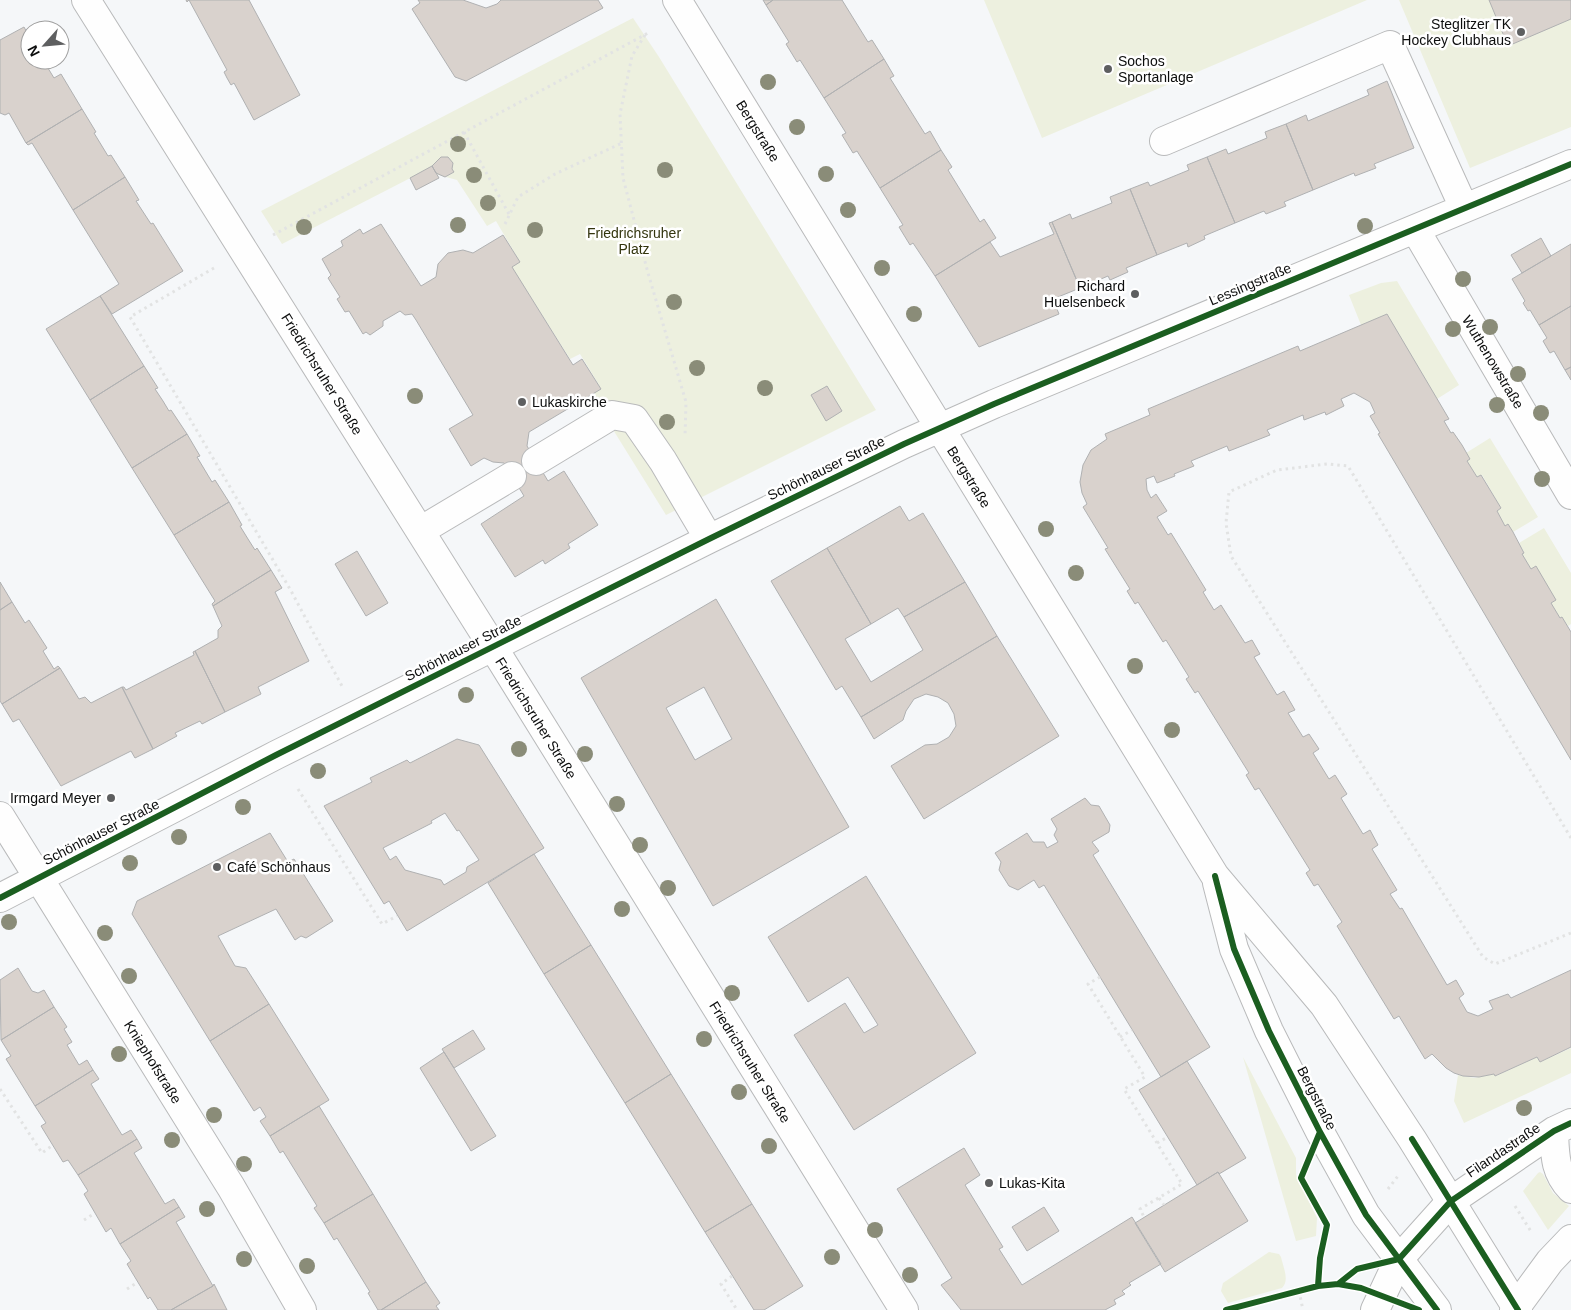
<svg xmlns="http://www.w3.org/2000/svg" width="1571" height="1310" font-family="Arial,sans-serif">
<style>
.green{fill:#edf0df}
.building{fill:#d9d2cd;stroke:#b0b1b2;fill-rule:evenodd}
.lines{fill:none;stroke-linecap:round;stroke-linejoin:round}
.minor-casing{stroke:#b9babb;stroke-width:30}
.major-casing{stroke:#b9babb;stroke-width:30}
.path{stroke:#e2e3e3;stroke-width:3;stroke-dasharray:2.5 4;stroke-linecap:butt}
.minor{stroke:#fefefe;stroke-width:28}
.major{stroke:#fefefe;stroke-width:28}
.cycleway-casing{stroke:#fff;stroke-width:9}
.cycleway{stroke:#1b5e20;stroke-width:6}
.tree{fill:#8a8c78}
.poi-dot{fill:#5e5f60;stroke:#fff;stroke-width:2}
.labels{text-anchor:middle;stroke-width:5;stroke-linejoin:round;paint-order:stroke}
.poi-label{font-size:14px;fill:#0c0d0d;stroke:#fff;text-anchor:start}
.street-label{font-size:14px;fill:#0c0d0d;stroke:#fff}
.park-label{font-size:14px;fill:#33350e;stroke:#fff}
</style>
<rect width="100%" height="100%" fill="#f5f7f9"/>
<path class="green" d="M984,0H1367L1042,138Z
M1399,0H1571V127L1470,168Z
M633,18L659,57L876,410L666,515L589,391L599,385L580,354L570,359L509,263L517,257L496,221L487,226L457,180L424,171L282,244L261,211Z
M1397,281L1459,385L1437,399L1361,325L1349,295L1381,283Z
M1490,438L1538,517L1513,532L1505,526L1497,511L1501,508L1482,475L1477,477L1467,461L1466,453Z
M1544,528L1571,573V624L1568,626L1562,617L1560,618L1551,603L1556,600L1531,569L1522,554L1524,552L1519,543Z
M1571,1048V1073L1464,1123L1454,1101L1458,1075L1474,1078L1494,1074L1496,1076L1537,1057L1540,1062Z
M1243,1057L1296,1158V1175L1317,1218L1316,1236L1296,1241Z
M1540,1172L1543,1174L1553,1193L1569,1206L1548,1230L1523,1191L1538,1173Z
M1269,1252L1279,1254L1281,1257C1283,1267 1290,1280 1282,1288L1228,1303L1221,1291L1223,1283Z"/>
<path class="building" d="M186,0H249L300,95L254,120L234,83L231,85L227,78L224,72L227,70L189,0L187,2Z
M418,0H463L486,8L497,4L501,0H598L603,8L466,81L455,77L412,9L420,3Z
M763,0H773L766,5Z
M773,0H842L868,42L872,40L884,59L824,98L800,60L797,62L786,44L789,42L766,5Z
M1489,0H1571V19L1508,46Z
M24,27L30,38V60H43L54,78L61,74L82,109L26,143L9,113L5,115L0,113V40Z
M884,59L894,76L890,78L925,134L930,131L941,150L880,188L857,151L853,153L842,135L846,133L824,98Z
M1387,81L1414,148L1374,164L1376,168L1355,176L1354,173L1313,190L1286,124L1306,115L1308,121L1369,95L1367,90Z
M82,109L96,132L94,133L108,156L111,155L125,177L73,210L32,143L28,145L26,143Z
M1286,124L1313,190L1284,202L1286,206L1266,214L1264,211L1235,223L1207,157L1226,149L1228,154L1267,138L1265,132Z
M941,150L952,167L948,170L980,222L984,219L996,238L935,276L913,243L910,245L899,227L903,225L880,188Z
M441,157H448L453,163L452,169L454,172L445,177L436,173L432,166Z
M1207,157L1235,223L1204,236L1205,239L1188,247L1187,243L1157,255L1130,189L1148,182L1150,186L1189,170L1187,165Z
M432,166L439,178L416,190L410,178Z
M125,177L139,200L136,201L151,224L153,223L183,271L112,314L100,296L119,284L73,210Z
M1130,189L1157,255L1126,268L1128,272L1110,280L1108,276L1080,288L1052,222L1070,214L1072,219L1112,203L1110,197Z
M1052,222L1080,288L1053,299L1059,314L979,347L935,276L990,242L1000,257L1054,234L1049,223Z
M381,224L421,286L436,277L438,264L448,253L463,250L473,253L503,235L520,262L512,267L573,365L582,359L601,389L529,432L527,446L548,481L564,471L598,525L568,544L570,548L545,564L543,560L515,577L481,524L524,496L504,463L493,462L484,458L471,466L449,429L473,415L416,320L412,314L405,315L400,311L383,321V326L370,335L366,332L363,334L349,311L345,312L337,299L340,297L328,278L331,275L322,259L343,246L341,241L360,229L363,234Z
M1541,238L1551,256L1522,273L1511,255Z
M1571,244V306L1539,325L1530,310L1528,311L1523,303L1525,301L1512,279Z
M100,296L144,366L90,400L46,329Z
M1571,306V367L1565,370L1554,351L1550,353L1543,341L1547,338L1539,325Z
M1387,314L1449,419L1444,421L1451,433L1453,432L1462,445L1470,459L1467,461L1477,477L1481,475L1501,508L1497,511L1505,526L1508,524L1513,532L1524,553L1522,554L1531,569L1536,566L1556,600L1551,603L1560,618L1562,617L1571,632V760L1378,434L1380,433L1370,416L1375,413L1370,402L1354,393L1341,399L1344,406L1326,415L1325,412L1304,420L1303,415L1267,430L1270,435L1229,451L1227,446L1191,461L1194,466L1174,474L1175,476L1157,483L1154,476L1146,479L1147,490L1151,498L1156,494L1167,511L1157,517L1168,535L1171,533L1206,590L1203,592L1214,610L1221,605L1245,643L1252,640L1260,654L1254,657L1277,695L1284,691L1295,710L1288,713L1303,737L1309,734L1319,749L1313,753L1329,779L1335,775L1347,794L1341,798L1363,834L1370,830L1378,845L1372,849L1397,890L1390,894L1400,909L1402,908L1447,985L1456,980L1464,994L1459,998L1467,1012L1478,1016L1493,1009L1489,1001L1508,994L1511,998L1571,970V1047L1540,1062L1537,1057L1495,1076L1494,1074L1479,1077L1463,1076L1454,1073L1446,1068L1432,1054L1425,1059L1399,1016L1394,1019L1337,926L1342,922L1318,884L1314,886L1306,873L1310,870L1259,788L1255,790L1246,775L1249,773L1198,691L1195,693L1186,679L1189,677L1166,640L1163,642L1138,602L1135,604L1127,591L1130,589L1105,549L1108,548L1083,507L1087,504L1082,493L1080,482L1083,465L1091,450L1107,439L1105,434L1150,415L1148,409L1298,346L1300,351Z
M144,366L158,388L155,389L163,401L169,411L171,410L187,434L132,468L90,400Z
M1571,367V380L1565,370Z
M827,386L842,411L826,421L811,395Z
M187,434L200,456L197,457L212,482L215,480L229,502L174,535L132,468Z
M229,502L242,525L240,526L248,539L255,550L257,548L271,570L213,606L212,604L215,601L174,535Z
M900,506L909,521L923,513L965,582L904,617L898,608L871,624L827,548Z
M827,548L871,624L845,639L871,682L923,650L904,617L965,582L997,636L861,717L842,686L836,690L771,581Z
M357,551L388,603L366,616L335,564Z
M271,570L282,588L275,592L309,661L258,687L261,694L225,712L195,651L218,638V630L222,626L213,606Z
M0,582L12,602L0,610Z
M716,599L849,827L713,906L581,678ZM704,687L732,739L695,760L666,708Z
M12,602L25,623L29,620L47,648L43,651L54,669L58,666L60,668L2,704L0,701V610Z
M997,636L1059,736L924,819L891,766L925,745L937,744L949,737L956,726L954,714L948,703L938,697L926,694L914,699L906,711L903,720L874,739L861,717Z
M195,651L225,712L202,724L200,721L175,733L177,736L153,749L122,687H124L126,690L194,655L193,652Z
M60,668L79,699L85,697L91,703L122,687L153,749L135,758L131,751L61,786L19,719L13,722L2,704Z
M457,739L479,745L544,848L407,931L389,901L384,904L324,806L372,782L370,778L407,760L410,763ZM445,813L457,831L459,830L479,860L467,867L466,872L444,885L441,880L405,870L396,856L390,860L383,848L432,823L431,821Z
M1085,798L1091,805L1099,806L1110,825L1109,832L1092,842L1099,851L1093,855L1210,1047L1161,1077L1044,885L1039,888L1034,880L1018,890L1009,886L999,870L1001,862L995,853L1027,833L1033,842H1044L1047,848L1058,842L1054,835L1057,829L1051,819Z
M270,833L288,862L294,859L333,921L306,938L301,936L295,940L276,909L218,936L235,966L246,968L269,1004L210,1041L132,914L137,901Z
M534,854L591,945L544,974L488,883Z
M866,876L976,1053L854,1130L794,1035L845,1003L864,1033L878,1025L848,977L808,1002L768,937Z
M591,945L671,1074L625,1103L544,974Z
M18,968L32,991L38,993L44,990L54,1007L1,1040L0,980Z
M269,1004L329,1100L270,1136L260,1121L266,1117L260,1107L254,1111L210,1041Z
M54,1007L67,1027L64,1029L72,1042L67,1045L79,1065L87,1060L93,1070L35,1106L6,1059L11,1056L1,1040Z
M473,1030L485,1049L454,1068L442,1049Z
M444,1052L496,1136L471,1151L420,1068Z
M1187,1061L1246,1158L1219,1174L1218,1172L1197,1185L1139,1090Z
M93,1070L99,1079L91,1084L122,1135L131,1130L137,1139L78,1175L68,1160L63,1162L41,1126L46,1123L35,1106Z
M671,1074L752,1204L705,1232L625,1103Z
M319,1106L373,1194L324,1223L314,1208L317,1206L283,1151L280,1153L270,1136Z
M137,1139L142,1148L134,1153L165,1204L174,1199L179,1207L120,1244L111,1228L106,1232L84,1194L88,1191L78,1175Z
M964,1148L980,1175L965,1185L1003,1247L999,1249L1022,1285L1132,1217L1161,1264L1129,1283L1131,1285L1122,1291L1125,1294L1114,1300L1116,1304L1105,1310H961L941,1285L952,1278L897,1189Z
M1218,1172L1248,1221L1165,1272L1135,1223Z
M373,1194L426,1282L381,1310H378L368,1293L370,1292L337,1238L334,1240L324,1223Z
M752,1204L803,1286L764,1310H754L705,1232Z
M179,1207L185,1217L176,1222L213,1286L171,1310H158L150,1297L148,1299L127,1264L131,1261L120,1244Z
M1044,1207L1059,1231L1027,1251L1012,1227Z
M426,1282L440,1303L436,1306L439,1310H381Z
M214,1284L227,1310H171L213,1286Z"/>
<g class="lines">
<defs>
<path id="minor" d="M86,0L493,647L904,1310
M677,0L1215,876L1324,1005L1412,1139L1518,1310
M1164,141L1390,45L1464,208
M1415,229L1571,495
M536,461L612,415L634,419L663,461L709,539
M420,531L512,476
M0,816L231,1187L302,1310
M1217,883L1234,949L1269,1031L1320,1132L1366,1215L1437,1310
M0,898L276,755L709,539L904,444L994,404L1571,164"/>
<path id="major" d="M1554,1131C1555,1154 1554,1171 1571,1189
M1375,1310L1399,1259L1451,1201L1554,1131L1571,1123
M1514,1310L1550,1261L1571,1239"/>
</defs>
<use href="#minor" class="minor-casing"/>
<use href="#major" class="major-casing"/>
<path class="path" d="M645,35L632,56L620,114L623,178L648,273L686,402L685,436
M464,132L510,216
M505,224L518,197L555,174L622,143
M273,235L650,32
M214,268L130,317L290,589L342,686
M298,789L382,924L397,916
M1571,838L1348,466L1327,464L1277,470L1229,492L1226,523L1231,556L1483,957L1495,964L1571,933
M1100,977L1088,984L1145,1077L1124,1089L1182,1184L1140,1209L1144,1217
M1120,1037L1132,1030
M0,1089L42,1153L53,1145
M1157,1143L1168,1137
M1388,1189L1398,1176
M1159,1198L1164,1205
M1515,1206L1532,1233
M84,1220L95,1213
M732,1276L721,1284L737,1310
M127,1289L138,1282
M1299,1291L1303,1310"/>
<use href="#minor" class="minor"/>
<use href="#major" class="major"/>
<defs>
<path id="cycleway" d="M1215,876L1234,949L1269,1031L1320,1132L1366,1215L1437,1310
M0,898L276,755L709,539L904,444L994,404L1571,164
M1412,1139L1518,1310
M1399,1259L1451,1201L1554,1131L1571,1123
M1338,1284L1357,1269L1399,1259
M1318,1286L1320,1258L1327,1225L1301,1178L1320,1132
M1226,1310L1318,1286L1338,1284L1361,1288L1419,1310"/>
</defs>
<use href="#cycleway" class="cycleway-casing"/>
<use href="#cycleway" class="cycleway"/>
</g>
<g class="tree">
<circle cx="768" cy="82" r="8"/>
<circle cx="797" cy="127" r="8"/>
<circle cx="458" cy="144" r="8"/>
<circle cx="665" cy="170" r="8"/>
<circle cx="826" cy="174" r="8"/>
<circle cx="474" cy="175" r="8"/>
<circle cx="488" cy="203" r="8"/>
<circle cx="848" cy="210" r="8"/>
<circle cx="458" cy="225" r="8"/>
<circle cx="1365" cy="226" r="8"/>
<circle cx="304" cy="227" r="8"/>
<circle cx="535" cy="230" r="8"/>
<circle cx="882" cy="268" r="8"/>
<circle cx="1463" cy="279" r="8"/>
<circle cx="674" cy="302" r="8"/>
<circle cx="914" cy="314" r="8"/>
<circle cx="1490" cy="327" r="8"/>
<circle cx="1453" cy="329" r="8"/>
<circle cx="697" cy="368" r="8"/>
<circle cx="1518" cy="374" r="8"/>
<circle cx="765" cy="388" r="8"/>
<circle cx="415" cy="396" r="8"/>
<circle cx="1497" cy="405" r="8"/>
<circle cx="1541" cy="413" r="8"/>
<circle cx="667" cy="422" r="8"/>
<circle cx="1542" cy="479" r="8"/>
<circle cx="1046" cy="529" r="8"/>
<circle cx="1076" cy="573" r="8"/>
<circle cx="1135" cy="666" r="8"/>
<circle cx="466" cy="695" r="8"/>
<circle cx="1172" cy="730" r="8"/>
<circle cx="519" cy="749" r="8"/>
<circle cx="585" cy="754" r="8"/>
<circle cx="318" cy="771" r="8"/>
<circle cx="617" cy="804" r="8"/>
<circle cx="243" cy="807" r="8"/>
<circle cx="179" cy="837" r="8"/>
<circle cx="640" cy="845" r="8"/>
<circle cx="130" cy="863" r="8"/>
<circle cx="668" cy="888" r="8"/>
<circle cx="622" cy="909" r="8"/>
<circle cx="9" cy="922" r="8"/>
<circle cx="105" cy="933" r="8"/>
<circle cx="129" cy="976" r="8"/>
<circle cx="732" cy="993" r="8"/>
<circle cx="704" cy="1039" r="8"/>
<circle cx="119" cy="1054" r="8"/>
<circle cx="739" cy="1092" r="8"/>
<circle cx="1524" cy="1108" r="8"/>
<circle cx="214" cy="1115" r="8"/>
<circle cx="172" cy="1140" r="8"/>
<circle cx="769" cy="1146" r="8"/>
<circle cx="244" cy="1164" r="8"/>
<circle cx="207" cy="1209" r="8"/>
<circle cx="875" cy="1230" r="8"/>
<circle cx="832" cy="1257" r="8"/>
<circle cx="244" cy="1259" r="8"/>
<circle cx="307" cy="1266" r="8"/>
<circle cx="910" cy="1275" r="8"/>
</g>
<g class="poi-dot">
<circle cx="1521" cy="32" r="5"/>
<circle cx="1108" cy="69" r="5"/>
<circle cx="1135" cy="294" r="5"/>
<circle cx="522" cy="402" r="5"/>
<circle cx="111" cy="798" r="5"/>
<circle cx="217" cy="867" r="5"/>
<circle cx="989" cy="1183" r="5"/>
</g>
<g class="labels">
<g class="poi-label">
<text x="1511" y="29" text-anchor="end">Steglitzer TK<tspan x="1511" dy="16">Hockey Clubhaus</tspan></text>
<text x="1118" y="66">Sochos<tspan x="1118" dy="16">Sportanlage</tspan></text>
<text x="1125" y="291" text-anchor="end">Richard<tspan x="1125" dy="16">Huelsenbeck</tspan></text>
<text x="532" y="407">Lukaskirche</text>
<text x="101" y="803" text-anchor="end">Irmgard Meyer</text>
<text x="227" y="872">Café Schönhaus</text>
<text x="999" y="1188">Lukas-Kita</text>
</g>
<g class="street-label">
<text transform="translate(758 131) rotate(58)" y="5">Bergstraße</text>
<text transform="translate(1250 284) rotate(-23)" y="5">Lessingstraße</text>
<text transform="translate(1493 362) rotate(59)" y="5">Wuthenowstraße</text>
<text transform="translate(322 374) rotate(58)" y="5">Friedrichsruher Straße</text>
<text transform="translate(826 468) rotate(-26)" y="5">Schönhauser Straße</text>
<text transform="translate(969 477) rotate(58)" y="5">Bergstraße</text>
<text transform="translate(463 648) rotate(-27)" y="5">Schönhauser Straße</text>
<text transform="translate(536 718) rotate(58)" y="5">Friedrichsruher Straße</text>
<text transform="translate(101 832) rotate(-27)" y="5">Schönhauser Straße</text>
<text transform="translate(153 1062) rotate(58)" y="5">Kniephofstraße</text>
<text transform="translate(750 1062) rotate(58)" y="5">Friedrichsruher Straße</text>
<text transform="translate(1317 1098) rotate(63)" y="5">Bergstraße</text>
<text transform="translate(1503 1150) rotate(-34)" y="5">Filandastraße</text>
</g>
<g class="park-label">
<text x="634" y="238">Friedrichsruher<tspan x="634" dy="16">Platz</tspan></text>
</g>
</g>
<g transform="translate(45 45) rotate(243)"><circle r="24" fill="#ffffff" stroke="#9e9e9e"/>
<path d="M0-4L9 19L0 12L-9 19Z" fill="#5e5f60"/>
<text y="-8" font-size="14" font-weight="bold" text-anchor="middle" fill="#0c0d0d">N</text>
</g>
</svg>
